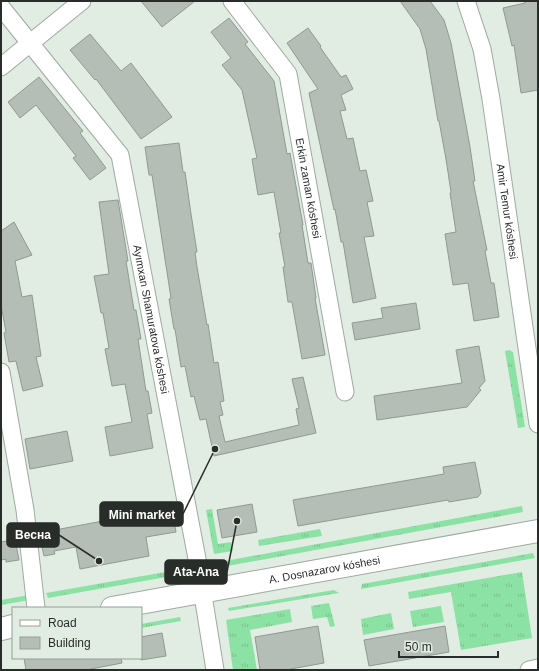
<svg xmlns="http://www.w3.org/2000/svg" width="539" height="671" font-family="Helvetica,sans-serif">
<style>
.grass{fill:url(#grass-tufts)}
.building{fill:#b4beb6;stroke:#909992}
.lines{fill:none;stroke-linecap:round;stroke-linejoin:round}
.minor-casing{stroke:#a0a9a2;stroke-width:19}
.major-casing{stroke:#a0a9a2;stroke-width:24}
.minor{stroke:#fff;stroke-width:17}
.major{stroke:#fff;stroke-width:22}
.labels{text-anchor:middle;stroke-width:3.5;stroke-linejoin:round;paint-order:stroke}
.street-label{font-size:11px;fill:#292d2a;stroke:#e1ece3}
.leader{fill:none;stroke:#292d2a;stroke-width:1.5}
.callout-dot{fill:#292d2a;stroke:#e1ece3;stroke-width:1.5}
.callout{fill:#292d2a;stroke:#292d2a;stroke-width:1.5}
.callout-label{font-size:12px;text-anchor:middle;font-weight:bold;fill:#fff}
</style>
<defs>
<pattern id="grass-tufts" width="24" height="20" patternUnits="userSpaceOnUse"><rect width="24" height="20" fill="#8ce2a4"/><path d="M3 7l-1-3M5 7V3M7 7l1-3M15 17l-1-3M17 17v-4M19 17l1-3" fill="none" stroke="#79c28d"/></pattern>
</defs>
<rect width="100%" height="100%" fill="#e1ece3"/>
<path class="grass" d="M509,350L513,352L525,427L518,428L505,351Z
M522,506L523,512L222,567L220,562Z
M212,509L218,544L231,542L233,551L214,554L206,510Z
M320,529L322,536L259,546L258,540Z
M533,553L535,558L361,589L362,584Z
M171,571L172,576L48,598L46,593Z
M522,572L532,638L461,650L451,592L409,599L408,592Z
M334,590L339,593L229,611L228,608Z
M29,595L30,600L1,605V600Z
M329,603L335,626L330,627L327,617L313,619L311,606Z
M441,606L444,622L413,627L410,611Z
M290,609L292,622L250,630L257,670H233L226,620Z
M391,613L394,629L363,635L361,619Z
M180,617L181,621L141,628V624Z"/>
<path class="building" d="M141,1H195L162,27Z
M400,1H430L444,20L451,43L470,147L475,181H473L487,250L485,251L491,283H494L499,317L474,321L468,283L453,285L445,234L456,232L450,193L451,192L446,159L439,121H438L426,49L420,29Z
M524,1H538V90L521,93L514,45L512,46L503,8L525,3Z
M229,18L248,42L245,44L274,81L287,154L290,153L303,225H302L308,263H311L316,298H315L325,355L302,359L292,302H288L283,267H285L279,233H281L274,192L258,195L252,159L257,158L242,90L222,65L231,58L211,32Z
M308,28L321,46L320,47L341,77L346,75L353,89L341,95L346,110L340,111L347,139L353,138L360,171L366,170L373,201L367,202L374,236L364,237L376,298L353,303L343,242H341L335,209L334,210L309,93L318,89L287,43Z
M90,34L121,71L131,63L172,117L141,139L96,79L95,80L70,50Z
M39,77L83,131L80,133L106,168L90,180L73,158L76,156L36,105L20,118L8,102Z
M179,143L183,172H185L191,214L197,252H195L197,267L207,325L208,324L214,363L218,362L224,401L220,402L223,415L219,416L225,442L299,425L296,409L299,408L292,379L303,377L316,433L214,456L206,419L200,420L194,396L191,397L185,366L181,367L175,329H174L169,299L171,298L152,175H149L145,147Z
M118,200L128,261H126L134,310H136L141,339H138L146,391H148L152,413L147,414L153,448L110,456L105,427L132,422L125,384L112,386L105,349L109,348L103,313H101L94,276L109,274L99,202Z
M14,222L32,255L15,261L22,297L32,295L41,356L36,357L43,386L23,391L16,361L9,362L4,333L6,332L1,305V231Z
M416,303L420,329L355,340L352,323L383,318L381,308Z
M479,346L485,381L479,388L481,390L467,407L377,420L374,396L462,383L456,350Z
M67,431L73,461L30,469L25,439Z
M475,462L481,493L478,497L449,502L448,500L298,526L293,500L444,474L443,467Z
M252,504L257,532L222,538L217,510Z
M172,508L176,532L146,537L149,556L80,569L76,547L54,551L55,554L44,556L39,533Z
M15,539L19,560L6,562V559L1,560V542Z
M318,626L324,663L285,670H260L255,637Z
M445,626L449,652L369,666L364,640Z
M162,633L166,656L141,660V637Z
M24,658H121L122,663L86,670H26Z"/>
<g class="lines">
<defs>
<g id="minor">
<path id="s1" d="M232,1L288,74L345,392"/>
<path id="s2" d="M466,1L482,49L491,99L538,424"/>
<path id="s3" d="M1,7L120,155L198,564L215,670"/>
<path d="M1,67L82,1"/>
<path d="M1,372L25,510L36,608"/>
<path d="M529,670L538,668"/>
</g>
<g id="major">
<path id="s4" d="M112,608L538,531"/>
<path d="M1,629L13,626"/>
</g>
</defs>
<use href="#minor" class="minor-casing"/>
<use href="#major" class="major-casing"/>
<use href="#minor" class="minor"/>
<use href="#major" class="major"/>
</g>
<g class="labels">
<g class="street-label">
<text dy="4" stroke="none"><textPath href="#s1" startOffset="208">Erkin zaman kóshesi</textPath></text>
<text dy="4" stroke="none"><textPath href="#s2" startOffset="215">Amir Temur kóshesi</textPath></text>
<text dy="4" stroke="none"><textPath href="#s3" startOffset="357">Ayımxan Shamuratova kóshesi</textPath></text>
<text dy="4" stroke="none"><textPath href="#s4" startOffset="216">A. Dosnazarov kóshesi</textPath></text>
</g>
</g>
<path class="leader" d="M215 449L183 514M99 561L59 535M237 521L227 572"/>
<g class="callout-dot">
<circle cx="215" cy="449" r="4"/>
<circle cx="99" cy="561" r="4"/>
<circle cx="237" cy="521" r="4"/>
</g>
<g class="callout">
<rect x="100" y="502" width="83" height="24" rx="4"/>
<rect x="7" y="523" width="52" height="24" rx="4"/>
<rect x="165" y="560" width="62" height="24" rx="4"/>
</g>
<g class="callout-label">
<text x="142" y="519">Mini market</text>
<text x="33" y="539">Весна</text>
<text x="196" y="576">Ata-Ana</text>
</g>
<rect width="539" height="671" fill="none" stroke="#292d2a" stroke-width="4"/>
<rect x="12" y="607" width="130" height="52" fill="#e1ece3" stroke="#97a099"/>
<rect x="20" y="620" width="20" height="6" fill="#ffffff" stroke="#97a099"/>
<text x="48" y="627" font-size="12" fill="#292d2a">Road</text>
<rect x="20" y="637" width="20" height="12" fill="#b4beb6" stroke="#97a099"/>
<text x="48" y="647" font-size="12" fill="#292d2a">Building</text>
<path d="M399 651v6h99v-6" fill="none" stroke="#292d2a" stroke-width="2"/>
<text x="405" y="651" font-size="12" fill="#292d2a" stroke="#e1ece3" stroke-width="3" paint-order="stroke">50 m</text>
</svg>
